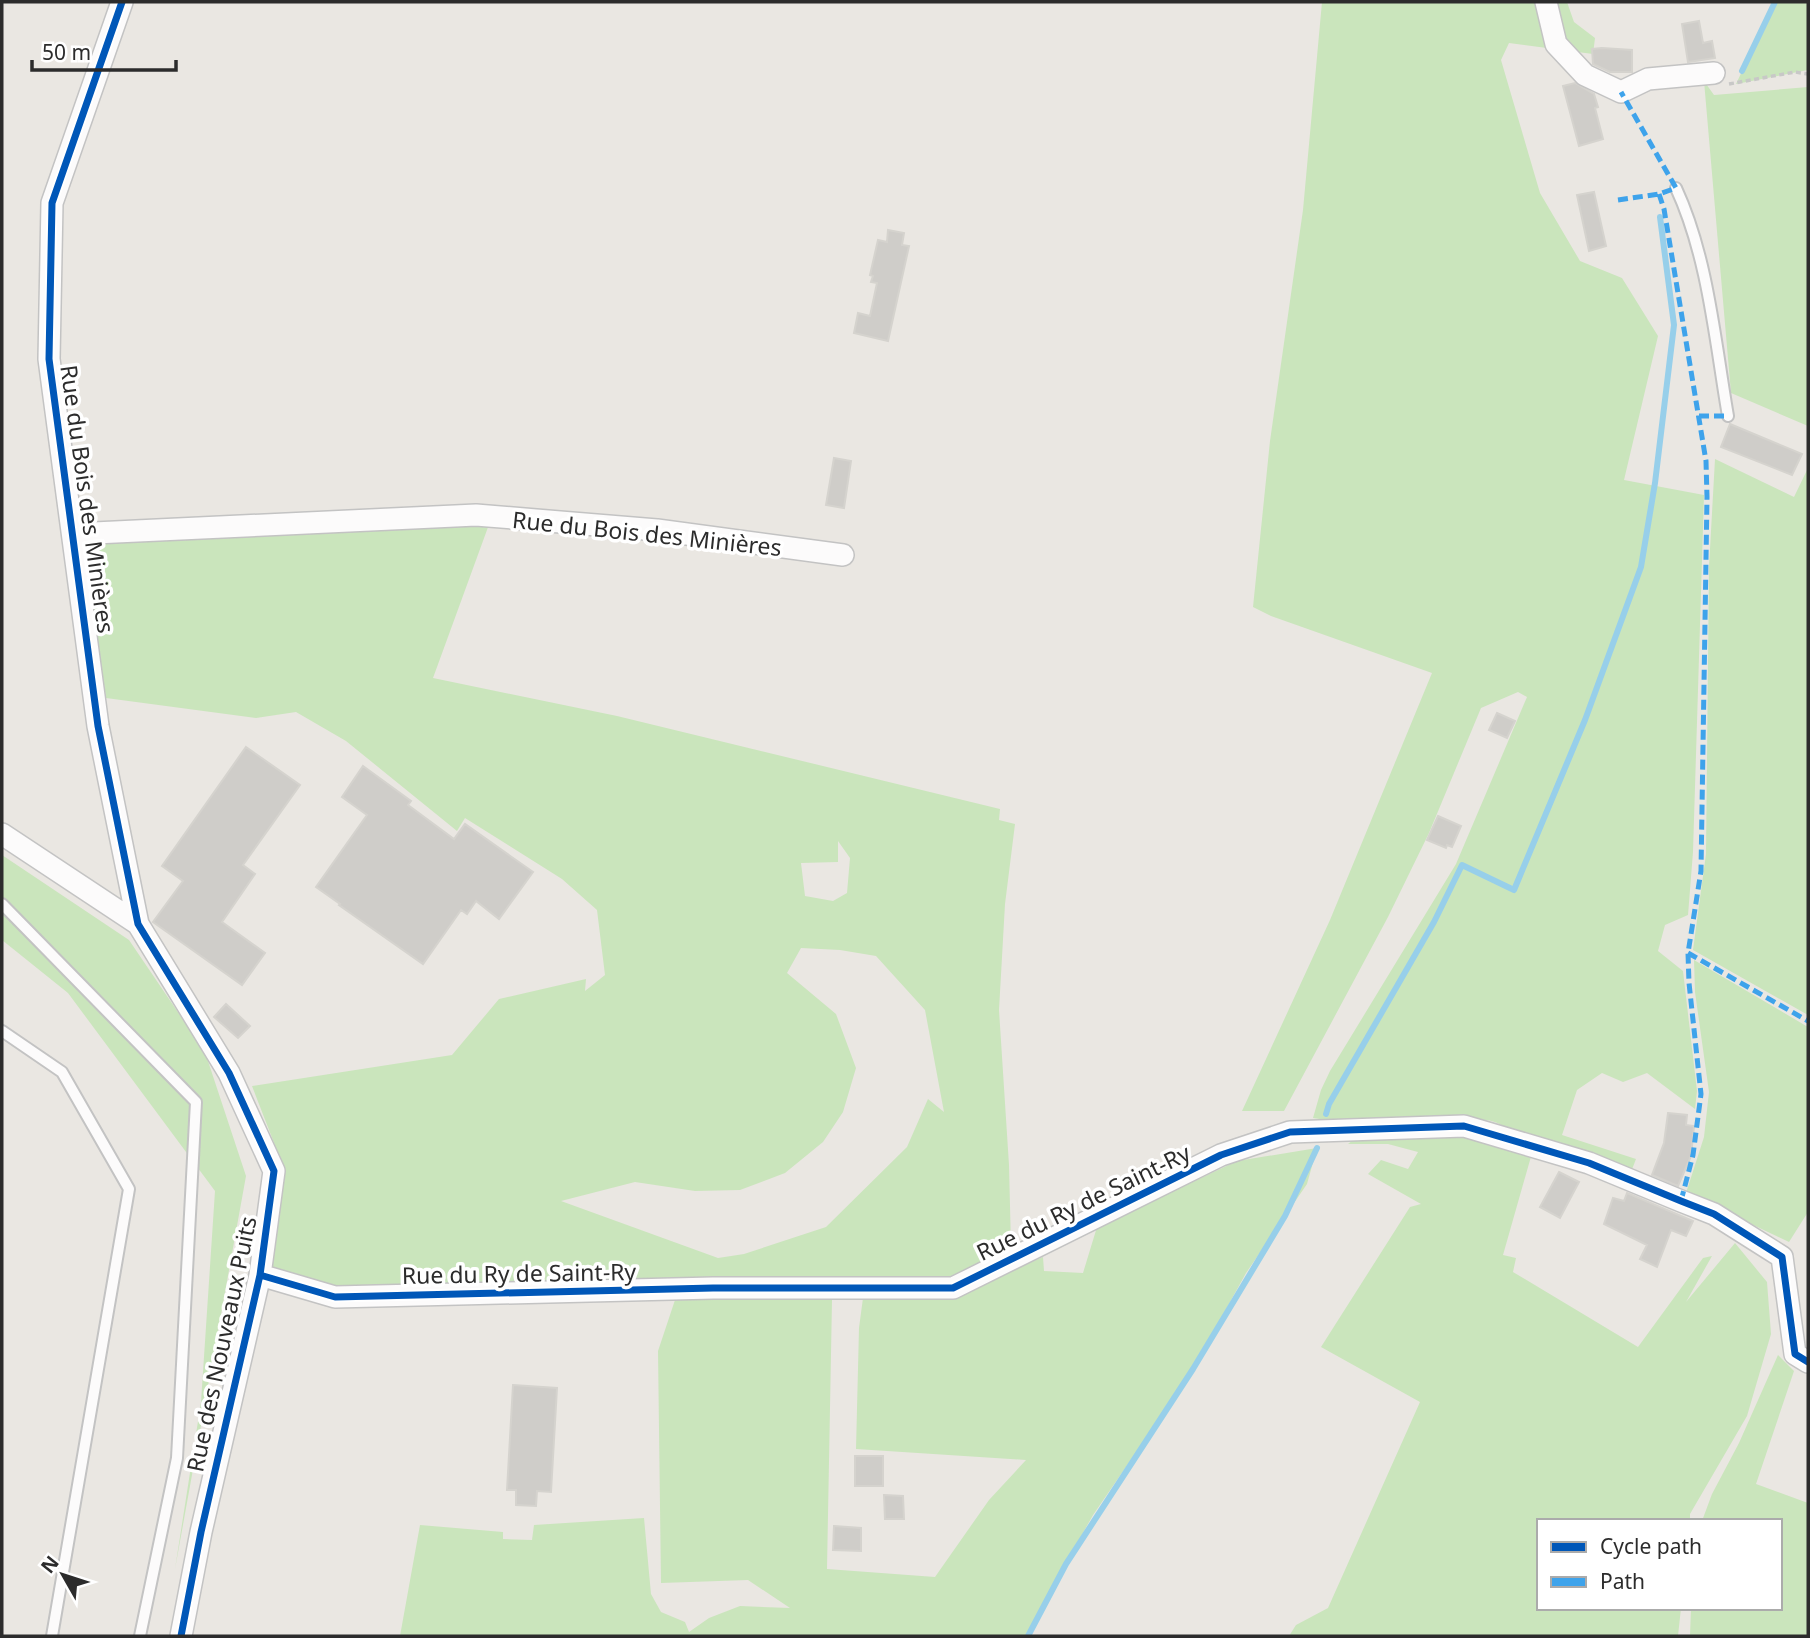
<svg xmlns="http://www.w3.org/2000/svg" width="1810" height="1638" font-family="'Noto Sans',sans-serif">
	<style>
		.green { fill: #cae5bc; fill-rule: evenodd }
		.lines { fill: none; stroke-linecap: round; stroke-linejoin: round }
		.stream { stroke: #97cfea; stroke-width: 6 }
		.building { fill: #cfcdc9; stroke: #d5d3ce; stroke-width: 2 }
		.service-casing { stroke: #c3c3c3; stroke-width: 14 }
		.minor-casing { stroke: #c3c3c3; stroke-width: 24 }
		.path { stroke: #c8c8c7; stroke-width: 3.5; stroke-dasharray: 5 3.5; stroke-linecap: butt }
		.service { stroke: #fcfbfb; stroke-width: 10 }
		.minor { stroke: #fcfbfb; stroke-width: 21 }
		.quiet { stroke: #3ea3eb; stroke-width: 5; stroke-dasharray: 10 5; stroke-linecap: butt }
		.cycleway-casing { stroke: #fff; stroke-width: 11 }
		.cycleway { stroke: #0057b8; stroke-width: 7 }
		.labels { text-anchor: middle; dominant-baseline: central; stroke-width: 7; stroke-linejoin: round; paint-order: stroke }
		.street-label { font-size: 23px; fill: #2c2c2c; stroke: #fff }
	</style>
	<rect width="100%" height="100%" fill="#eae7e2"/>
	<path class="green" d="M1322 2H1567L1574 22 1595 38 1593 54 1509 43 1501 60 1540 193 1580 261 1622 278 1658 336 1624 480 1704 495 1693 852 1688 915 1665 925 1658 951 1683 971 1697 1091 1695 1109 1647 1073 1623 1082 1602 1073 1577 1090 1562 1135 1636 1159 1631 1172 1516 1135C1501 1123 1489 1117 1470 1121L1532 1153 1503 1255 1516 1258 1513 1272 1638 1347 1703 1258 1712 1256 1686 1302 1735 1243 1767 1282 1771 1334 1747 1416 1690 1514V1521H1539V1608H1681L1678 1636H1289L1296 1625 1328 1608 1420 1402 1321 1347 1410 1207 1421 1204 1368 1174 1381 1160 1408 1169 1418 1152 1388 1144H1348L1359 1135 1358 1125 1313 1118 1321 1090 1330 1071 1456 864 1527 697 1518 692 1481 708 1429 833 1388 917 1284 1111H1242L1330 920 1432 673 1271 616 1253 607 1270 441 1303 210Z
		M1775 2H1808V70L1736 84Z
		M1704 81 1714 95 1808 87V426L1731 393Z
		M1715 459 1794 497 1808 468V1015L1693 950 1706 854 1709 567Z
		M491 519 433 678 617 716 1000 809 999 820 1015 824 1005 904 999 1010 1009 1165 1011 1247 951 1281 333 1291 270 1269 283 1166 252 1086 452 1055 499 999 586 979 585 991 605 975 597 910 562 879 465 818 457 831 346 741 296 712 256 718 106 698 86 561 89 548 98 539ZM838 841 850 858 847 893 833 901 805 896 801 863 838 862ZM801 948 840 950 876 956 925 1010 944 1112 928 1099 907 1147 826 1227 744 1254 718 1258 561 1201 635 1182 695 1191 740 1190 785 1173 823 1142 843 1112 856 1068 836 1014 787 973Z
		M2 855 129 940 205 1052 246 1176 175 1569 201 1402 215 1191 68 993 2 940Z
		M1694 960 1808 1027V1212L1789 1242 1686 1193 1704 1137 1709 1092 1695 992Z
		M1317 1148 1307 1184 1246 1273 1193 1369 1093 1515 1025 1636H400L420 1525 503 1532V1539L532 1540 534 1525 644 1518 651 1594 661 1612 685 1622 689 1632 709 1618 740 1606 790 1608 748 1580 661 1583 658 1351 676 1297 832 1300 827 1569 935 1577 989 1500 1026 1460 856 1449 859 1328 863 1298 957 1294 1043 1257 1044 1271 1083 1273 1097 1227 1237 1161Z
		M1778 1355 1794 1371 1756 1484 1808 1503V1636H1690L1691 1608H1780V1521H1702L1712 1494 1739 1443Z"/>
	<g class="lines">
		<path class="stream" d="M1742 71 1775 2
			M1326 1114 1329 1104 1434 922 1462 865 1514 890 1585 720 1641 567 1655 483 1674 325 1660 217
			M1028 1636 1066 1564 1193 1369 1285 1216 1317 1148"/>
	</g>
	<path class="building" d="M1699 21 1703 43 1712 41 1715 58 1688 62 1682 24Z
		M1602 48 1632 50V72H1610L1593 64 1592 49Z
		M1575 83 1594 94 1598 107 1595 108 1603 139 1579 146 1563 86Z
		M1594 192 1606 246 1589 251 1577 195Z
		M888 230 904 233 902 245 909 246 888 341 854 333 858 313 870 316 877 283 871 282 873 276 870 275 878 240 887 242Z
		M1730 424 1802 454 1792 475 1721 447Z
		M834 458 851 461 844 508 826 505Z
		M1497 713 1515 721 1507 738 1489 730Z
		M246 747 300 785 243 865 255 874 222 922 265 953 242 985 153 922 183 881 162 866Z
		M363 766 411 801 408 805 454 839 465 824 533 872 499 919 476 901 467 914 461 910 423 964 339 905 340 904 316 887 367 815 342 797Z
		M1438 816 1461 826 1452 847 1447 845 1446 848 1427 840Z
		M226 1004 250 1026 238 1038 214 1017Z
		M1668 1113 1687 1115 1686 1125 1694 1126 1691 1156 1678 1186 1652 1175 1664 1143Z
		M1559 1172 1579 1182 1560 1218 1540 1207Z
		M1627 1193 1693 1221 1686 1236 1671 1230 1657 1267 1640 1259 1647 1245 1604 1224 1613 1198 1624 1201Z
		M513 1385 557 1388 551 1492 537 1491 536 1506 516 1505V1490H507Z
		M855 1456H883V1486H855Z
		M884 1495 903 1496 904 1519H885Z
		M834 1526 861 1528V1551L833 1550Z"/>
	<g class="lines">
		<defs>
			<path id="service" d="M1676 188C1708 257 1715 341 1728 416
				M2 904 196 1102 177 1458 140 1636
				M2 1031 62 1072 129 1189 52 1636"/>
			<path id="minor" d="M122 2 52 203 49 359 98 726 138 924 229 1073 274 1171 260 1275 201 1532 181 1636
				M1546 2 1556 44 1585 75 1621 92 1648 79 1714 73
				M73 534 476 515 657 530 843 555
				M2 834 138 924
				M260 1275 335 1297 713 1288H953L1221 1155 1290 1132 1464 1126 1589 1163 1681 1201 1714 1214 1782 1257 1795 1354 1808 1362"/>
		</defs>
		<use href="#service" class="service-casing"/>
		<use href="#minor" class="minor-casing"/>
		<path class="path" d="M1729 84 1795 72 1808 74"/>
		<use href="#service" class="service"/>
		<use href="#minor" class="minor"/>
		<path class="quiet" d="M1659 194 1664 209 1706 461 1707 497 1701 871 1688 953 1689 983 1701 1094 1693 1155 1681 1201
			M1618 200 1659 194 1676 188 1621 92
			M1699 416H1728
			M1688 953 1808 1021"/>
		<defs>
			<path id="cycleway" d="M122 2 52 203 49 359 98 726 138 924 229 1073 274 1171 260 1275 201 1532 181 1636
				M260 1275 335 1297 713 1288H953L1221 1155 1290 1132 1464 1126 1589 1163 1681 1201 1714 1214 1782 1257 1795 1354 1808 1362"/>
		</defs>
		<use href="#cycleway" class="cycleway-casing"/>
		<use href="#cycleway" class="cycleway"/>
	</g>
	<g class="labels">
		<g class="street-label">
			<text transform="translate(88 499) rotate(82)">Rue du Bois des Minières</text>
			<text transform="translate(647 533) rotate(6)">Rue du Bois des Minières</text>
			<text transform="translate(1083 1202) rotate(-26)">Rue du Ry de Saint-Ry</text>
			<text transform="translate(519 1273) rotate(-1)">Rue du Ry de Saint-Ry</text>
			<text transform="translate(221 1344) rotate(-78)">Rue des Nouveaux Puits</text>
		</g>
	</g>
	<rect width="1810" height="1638" fill="none" stroke="#2c2c2c" stroke-width="7"/>
	<rect x="1537" y="1519" width="245" height="91" fill="#ffffff" stroke="#ababab" stroke-width="2"/>
	<rect x="1551" y="1542" width="35" height="10" fill="#0057b8" stroke="#ababab" stroke-width="2"/>
	<text x="1600" y="1554" font-size="21" fill="#2c2c2c">Cycle path</text>
	<rect x="1551" y="1577" width="35" height="10" fill="#3ea3eb" stroke="#ababab" stroke-width="2"/>
	<text x="1600" y="1589" font-size="21" fill="#2c2c2c">Path</text>
	<g transform="translate(63 1575) rotate(309)" stroke="#ffffff" stroke-width="5" paint-order="stroke">
	<path d="M0-5L12 26L0 18L-12 26Z" fill="#2c2c2c"/>
	<text y="-10" font-size="19" font-weight="bold" text-anchor="middle" fill="#2c2c2c">N</text>
	</g>
	<path d="M32 60v10h144v-10" fill="none" stroke="#2c2c2c" stroke-width="3.5"/>
	<text x="42" y="60" font-size="21" fill="#2c2c2c" stroke="#ffffff" stroke-width="5" paint-order="stroke">50 m</text>
</svg>
